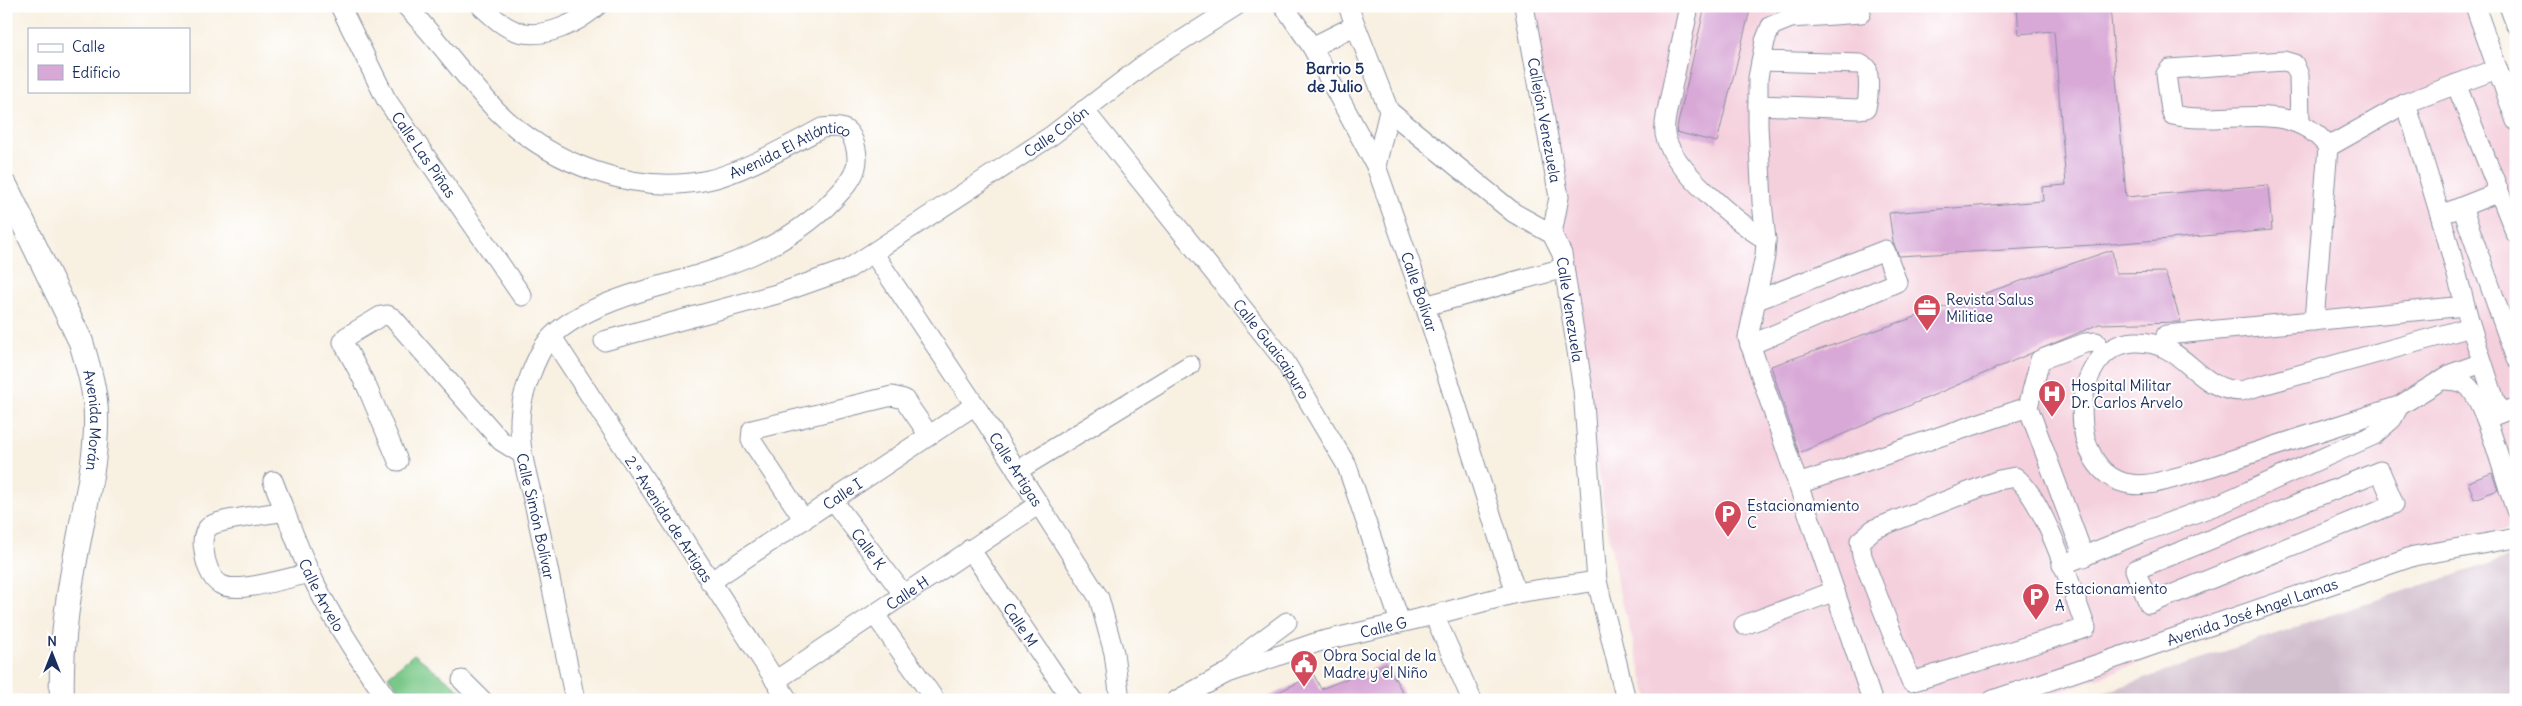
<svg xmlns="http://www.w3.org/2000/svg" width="2522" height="706" font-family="Delius,sans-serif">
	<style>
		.built { fill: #f4cfdc }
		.industrial { fill: #d0bdcc }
		.green { fill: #79c888; stroke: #4a7c73 }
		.building { fill: #d8a8d7 }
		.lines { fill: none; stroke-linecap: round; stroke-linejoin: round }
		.minor-casing { stroke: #8a90a0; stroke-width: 21 }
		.major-casing { stroke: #8a90a0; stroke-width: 26 }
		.minor { stroke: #fff; stroke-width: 19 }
		.major { stroke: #fff; stroke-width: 24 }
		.labels { text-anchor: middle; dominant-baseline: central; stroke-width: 4; stroke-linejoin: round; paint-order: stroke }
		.street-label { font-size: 15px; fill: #1b2f5e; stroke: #fff }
		.poi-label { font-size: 15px; fill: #1b2f5e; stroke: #fff; text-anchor: start }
		.neighbourhood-label { font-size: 16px; font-weight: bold; fill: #1b2f5e; stroke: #fff }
	</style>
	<rect width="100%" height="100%" fill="#fff"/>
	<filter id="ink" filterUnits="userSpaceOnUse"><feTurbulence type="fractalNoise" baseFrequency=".02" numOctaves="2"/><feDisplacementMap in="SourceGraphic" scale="10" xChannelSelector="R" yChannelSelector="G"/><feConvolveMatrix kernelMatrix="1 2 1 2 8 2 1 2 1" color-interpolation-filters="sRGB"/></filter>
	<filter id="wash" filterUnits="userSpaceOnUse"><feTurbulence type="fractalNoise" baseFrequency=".0096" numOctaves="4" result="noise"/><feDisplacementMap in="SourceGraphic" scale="20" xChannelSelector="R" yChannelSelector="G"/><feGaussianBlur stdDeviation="1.12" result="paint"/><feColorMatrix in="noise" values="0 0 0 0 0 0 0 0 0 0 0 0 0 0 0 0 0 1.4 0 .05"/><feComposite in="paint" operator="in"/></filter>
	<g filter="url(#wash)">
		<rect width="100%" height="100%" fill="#f8f0e1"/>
		<path class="built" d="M1517 6H2485L2516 89V525L2037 700H1649L1618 587Z"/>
		<path class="industrial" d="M2513 556 2516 565V700H2082L2355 607Z"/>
		<path class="green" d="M414 654 473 700H408L388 676Z"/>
		<g id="blocks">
			<path class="building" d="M1705 6H1751L1717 142 1676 132Z
				M2017 6H2110L2126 197 2268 185 2272 230 2111 244 1899 256 1893 242 1889 213 2043 201 2042 187 2066 185 2054 31 2019 34Z
				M2112 250 2116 273 2165 272 2181 322 2099 324 1799 453 1771 366Z
				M2492 473 2498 490 2474 499 2468 482Z
				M1386 663 1407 700H1262L1314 675 1321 689Z"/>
		</g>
	</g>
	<g filter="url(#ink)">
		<use href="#blocks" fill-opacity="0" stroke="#8a90a0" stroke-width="1"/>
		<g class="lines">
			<defs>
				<g id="minor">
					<path id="s1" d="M340 6 386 99 522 296"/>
					<path id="s2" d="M406 6C438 39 464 77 496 110 549 163 634 196 708 180 741 173 792 144 822 128 829 127 839 126 846 130 855 137 859 156 856 167 853 180 842 190 834 199 788 248 722 269 660 286 627 295 569 314 547 342 536 356 523 392 521 409 516 445 529 481 537 516 550 577 562 638 575 700"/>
					<path d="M481 6C492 16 504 28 519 32 545 39 578 23 597 6"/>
					<path id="s3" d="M1284 6 1312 47 1376 166 1425 306 1516 593"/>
					<path id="s4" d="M1348 6 1389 111 1514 213 1552 234 1562 254 1583 390 1597 581 1626 700"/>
					<path id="s5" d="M1524 6 1559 197 1552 234"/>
					<path d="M1689 6C1683 35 1677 64 1671 92 1669 105 1663 121 1665 134 1671 168 1737 222 1766 240"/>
					<path d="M2475 6 2516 121"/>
					<path d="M2509 6 2516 25"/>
					<path d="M1861 13 1791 18 1771 26 1765 41 1758 78V126L1762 202 1766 240 1765 256 1748 338 1872 700"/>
					<path d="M1312 47 1354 26"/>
					<path d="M2456 84 2516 234"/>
					<path d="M2406 103 2445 231 2471 327 2499 413"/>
					<path d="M1758 105 1858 109 1866 108C1869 96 1869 80 1867 68L1860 64 1761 61"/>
					<path id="s6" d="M1084 110 1284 360 1347 466 1400 622"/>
					<path d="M2300 124 2299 75 2294 64 2284 61 2170 69 2166 74 2171 110 2173 115C2225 127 2290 96 2328 147L2314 321"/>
					<path d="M2328 147 2406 103 2497 69"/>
					<path d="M1376 166 1389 111"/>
					<path d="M2462 207 2516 359"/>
					<path d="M2451 211 2499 192"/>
					<path id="s7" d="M874 254 975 405 1099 598 1114 653 1120 700"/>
					<path d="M1425 306 1564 268"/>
					<path d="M2471 327 2241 391C2196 391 2185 340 2135 342 2067 345 2064 474 2130 484 2148 487 2165 480 2182 476L2399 406 2451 374 2482 363"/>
					<path d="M2166 335 2465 306"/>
					<path d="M552 337 788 700"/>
					<path id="s8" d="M604 341 777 294 848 269 1051 136 1146 63 1236 6"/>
					<path d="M1750 345 1897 282 1885 250 1755 301"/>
					<path d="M2442 380C2450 380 2458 380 2465 384 2485 396 2506 485 2516 510"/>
					<path d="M2488 418 2516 407"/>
					<path d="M398 461 367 387 343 342 346 337 381 316 387 315 393 318 501 441 522 454"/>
					<path d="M1017 471 1190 365"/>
					<path d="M2380 471 2394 504 2149 604 2135 570Z"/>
					<path d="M2015 477C2045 499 2072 591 2086 628L1911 682 1862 556 1860 541 1874 529 1999 480Z"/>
					<path id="s9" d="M273 481C285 511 296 543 310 573 331 618 359 660 388 700"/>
					<path d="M1798 484 2028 407"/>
					<path id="s10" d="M834 502 904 595"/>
					<path d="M285 511C267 515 224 518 210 526 203 531 202 542 204 550 205 562 210 578 220 584 236 595 291 577 310 573"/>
					<path d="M804 520 751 440 752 430 892 396 904 399 929 435"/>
					<path id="s11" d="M970 549 1072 700"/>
					<path d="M2084 557 2028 407 2040 360 2085 343 2096 342"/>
					<path d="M2062 565 2143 532 2222 503 2374 435 2392 419 2399 406"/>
					<path id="s12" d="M710 582 975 405"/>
					<path d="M875 615 935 700"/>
					<path d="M1434 615 1472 700"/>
					<path d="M1744 625 1835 591"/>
					<path d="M1231 671 1252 648 1287 622"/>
					<path d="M462 680 482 700"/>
					<path id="s13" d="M775 681 1039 504"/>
					<path id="s14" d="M1177 700 1225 674 1318 642 1434 615 1516 593 1597 581"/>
					<path id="s15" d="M1993 700 2414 556 2516 538"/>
				</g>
				<g id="major">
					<path id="s16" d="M6 187 81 342C88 366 96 392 96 417 97 456 87 495 80 534 69 589 60 643 62 700"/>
				</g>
			</defs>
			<use href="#minor" class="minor-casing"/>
			<use href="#major" class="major-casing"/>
			<use href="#minor" class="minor"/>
			<use href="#major" class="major"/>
		</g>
	</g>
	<defs>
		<symbol id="office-pin" viewBox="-11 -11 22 30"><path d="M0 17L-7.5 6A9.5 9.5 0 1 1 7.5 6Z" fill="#d1495b" stroke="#fff"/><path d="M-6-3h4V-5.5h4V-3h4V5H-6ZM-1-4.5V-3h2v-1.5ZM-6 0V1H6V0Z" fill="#fff"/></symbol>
		<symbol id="hospital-pin" viewBox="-11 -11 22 30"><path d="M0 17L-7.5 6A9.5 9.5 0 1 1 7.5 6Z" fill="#d1495b" stroke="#fff"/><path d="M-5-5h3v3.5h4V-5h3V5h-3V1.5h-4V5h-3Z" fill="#fff"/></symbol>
		<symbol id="parking-pin" viewBox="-11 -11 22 30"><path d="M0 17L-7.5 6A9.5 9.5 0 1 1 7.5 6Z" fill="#d1495b" stroke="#fff"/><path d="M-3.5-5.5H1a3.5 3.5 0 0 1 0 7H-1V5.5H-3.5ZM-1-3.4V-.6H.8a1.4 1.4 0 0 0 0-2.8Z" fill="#fff"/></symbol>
		<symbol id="civic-pin" viewBox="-11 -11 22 30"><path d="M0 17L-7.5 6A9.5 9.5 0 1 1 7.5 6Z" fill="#d1495b" stroke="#fff"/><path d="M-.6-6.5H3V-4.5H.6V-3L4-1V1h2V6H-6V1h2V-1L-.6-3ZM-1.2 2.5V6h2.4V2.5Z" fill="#fff"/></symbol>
	</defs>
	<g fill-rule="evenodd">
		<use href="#office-pin" x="1911" y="292" width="32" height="43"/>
		<use href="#hospital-pin" x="2036" y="378" width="32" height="43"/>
		<use href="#parking-pin" x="1712" y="498" width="32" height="43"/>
		<use href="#parking-pin" x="2020" y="581" width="32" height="43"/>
		<use href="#civic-pin" x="1288" y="648" width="32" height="43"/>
	</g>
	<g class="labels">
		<g class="street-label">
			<text stroke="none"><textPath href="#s5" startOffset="116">Callejón Venezuela</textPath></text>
			<text stroke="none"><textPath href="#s8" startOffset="504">Calle Colón</textPath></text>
			<text stroke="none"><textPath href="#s1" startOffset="171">Calle Las Piñas</textPath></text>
			<text stroke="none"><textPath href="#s2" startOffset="459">Avenida El Atlántico</textPath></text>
			<text stroke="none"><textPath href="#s3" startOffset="318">Calle Bolívar</textPath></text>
			<text stroke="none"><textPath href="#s4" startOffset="396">Calle Venezuela</textPath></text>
			<text stroke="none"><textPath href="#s6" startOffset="304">Calle Guaicaipuro</textPath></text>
			<text stroke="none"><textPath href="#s16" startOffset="252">Avenida Morán</textPath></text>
			<text stroke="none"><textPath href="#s7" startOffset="258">Calle Artigas</textPath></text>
			<text stroke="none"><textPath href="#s12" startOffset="159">Calle I</textPath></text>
			<text stroke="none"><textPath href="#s2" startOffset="1105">Calle Simón Bolívar</textPath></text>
			<text transform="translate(669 519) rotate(57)">2.ª Avenida de Artigas</text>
			<text stroke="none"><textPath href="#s10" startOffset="58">Calle K</textPath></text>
			<text stroke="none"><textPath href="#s13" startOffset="159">Calle H</textPath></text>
			<text stroke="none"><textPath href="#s9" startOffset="124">Calle Arvelo</textPath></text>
			<text stroke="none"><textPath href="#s15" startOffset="274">Avenida José Angel Lamas</textPath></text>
			<text stroke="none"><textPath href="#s11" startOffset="91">Calle M</textPath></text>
			<text stroke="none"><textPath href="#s14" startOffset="220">Calle G</textPath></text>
		</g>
		<g class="poi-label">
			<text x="1946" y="299">Revista Salus<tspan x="1946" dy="17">Militiae</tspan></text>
			<text x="2071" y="385">Hospital Militar<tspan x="2071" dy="17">Dr. Carlos Arvelo</tspan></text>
			<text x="1747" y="505">Estacionamiento<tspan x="1747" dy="17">C</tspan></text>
			<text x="2055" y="588">Estacionamiento<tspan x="2055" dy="17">A</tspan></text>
			<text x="1323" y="655">Obra Social de la<tspan x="1323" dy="17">Madre y el Niño</tspan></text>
		</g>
		<g class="neighbourhood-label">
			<text x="1335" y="68">Barrio 5<tspan x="1335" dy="18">de Julio</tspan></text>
		</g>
	</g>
	<rect width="2522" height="706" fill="none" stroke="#fff" stroke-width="25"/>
	<rect x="28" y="28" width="162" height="65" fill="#ffffff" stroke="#a4acbf"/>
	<rect x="38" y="44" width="25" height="8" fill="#ffffff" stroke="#a4acbf"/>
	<text x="72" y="52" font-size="15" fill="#1b2f5e">Calle</text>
	<rect x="38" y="65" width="25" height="15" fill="#d8a8d7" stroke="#a4acbf"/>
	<text x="72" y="78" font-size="15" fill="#1b2f5e">Edificio</text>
	<g transform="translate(52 654)" stroke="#ffffff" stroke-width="4" paint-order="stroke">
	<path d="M0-4L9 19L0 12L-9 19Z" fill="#1b2f5e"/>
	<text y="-8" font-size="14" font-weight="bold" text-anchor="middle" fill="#1b2f5e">N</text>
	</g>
</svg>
